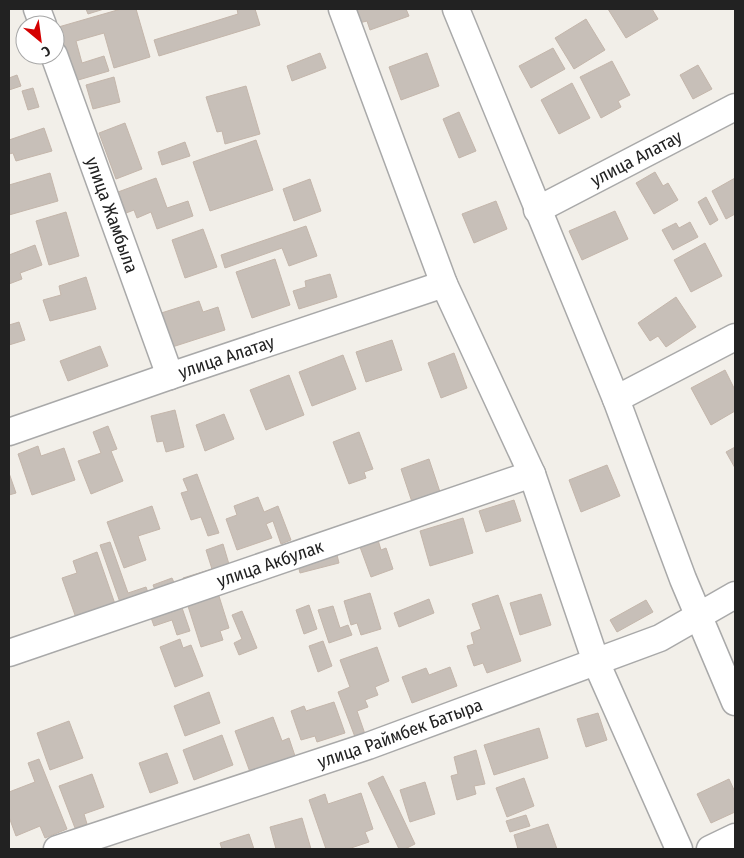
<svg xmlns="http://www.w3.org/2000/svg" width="744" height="858" font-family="'Fira Sans Condensed',sans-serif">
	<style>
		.building { fill: #c7bfb8; stroke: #c4b6ab }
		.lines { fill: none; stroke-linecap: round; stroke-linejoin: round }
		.minor-casing { stroke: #a9a9a9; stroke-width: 29 }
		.minor { stroke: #fff; stroke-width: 26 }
		.labels { text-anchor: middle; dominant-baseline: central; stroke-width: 4.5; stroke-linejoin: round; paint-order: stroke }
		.street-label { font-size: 18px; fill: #222; stroke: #fff }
	</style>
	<rect width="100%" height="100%" fill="#f2efe9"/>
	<path class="building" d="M86 9H104L88 14Z
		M121 9H136L150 57 114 68 104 33 76 41 82 63 104 56 109 71 68 83 55 36V28Z
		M237 9H255L260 25 159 56 154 40 238 14Z
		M354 9H406L409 16 370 30 367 21 359 23Z
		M608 9H652L658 19 626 38Z
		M586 19 605 50 574 69 555 38Z
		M553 48 565 69 531 88 519 66Z
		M320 53 326 68 292 81 287 66Z
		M427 53 439 86 401 100 389 67Z
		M612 61 630 95 618 101 621 107 601 118 580 77Z
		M698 65 712 89 693 99 680 75Z
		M17 75 21 86 9 90V78Z
		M114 77 120 102 93 109 86 85Z
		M572 83 590 118 559 134 541 100Z
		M246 86 260 134 225 144 222 131 217 132 206 97Z
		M33 88 39 107 28 110 22 91Z
		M459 112 476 151 459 158 443 119Z
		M125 123 142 169 116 179 99 133Z
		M44 128 52 151 16 161 13 153 9 154V140Z
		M256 140 273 190 210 211 193 162Z
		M185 142 190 156 162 165 158 152Z
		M655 172 663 186 668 183 678 200 654 214 636 183Z
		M50 173 58 201 9 215V185Z
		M156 178 167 208 188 201 193 216 157 229 151 212 137 218 134 210 126 213 118 192Z
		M735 178V214L726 219 712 191Z
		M310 179 321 211 294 221 283 189Z
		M706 197 718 220 710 225 698 202Z
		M496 201 507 229 474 243 462 214Z
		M615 211 628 239 582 260 569 231Z
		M66 212 79 256 49 265 36 221Z
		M690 222 698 237 673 250 662 230 676 223 679 228Z
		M306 226 317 256 289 266 282 248 225 268 221 255Z
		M203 229 217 267 185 278 172 240Z
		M705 243 722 276 691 292 674 260Z
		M35 245 42 265 20 273 22 279 9 284V255Z
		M275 259 290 305 252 318 236 272Z
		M330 274 337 297 299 309 293 291 306 287 305 281Z
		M86 277 96 309 50 321 43 300 61 295 59 286Z
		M676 297 696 327 666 347 658 336 650 341 638 323Z
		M199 301 203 312 218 307 225 330 166 349 155 315Z
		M19 322 25 340 9 345V325Z
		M392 340 402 370 366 382 356 352Z
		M100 346 108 366 68 381 60 361Z
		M454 353 467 388 441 398 428 363Z
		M343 355 356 389 312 406 299 372Z
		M725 370 735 390V411L711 425 691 388Z
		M289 375 304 415 266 430 250 390Z
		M175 410 184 447 166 452 163 441 157 442 151 416Z
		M224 414 234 439 205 451 196 425Z
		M108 426 117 449 111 451 123 481 91 494 78 461 101 453 93 432Z
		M359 432 373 469 364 472 366 478 349 484 333 442Z
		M38 446 41 456 64 448 75 480 32 495 18 454Z
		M735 447V468L726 452Z
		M429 459 440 492 412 502 401 469Z
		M607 465 620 496 581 512 569 480Z
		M9 473 16 493 9 495Z
		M197 474 219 533 208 536 201 517 191 520 181 493 188 491 183 479Z
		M258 497 264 512 278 506 291 540 281 544 273 521 266 524 272 538 237 550 226 519 237 515 234 506Z
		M514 500 521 521 486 532 479 511Z
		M152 506 160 529 138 536 146 560 124 568 107 522Z
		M463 518 473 553 430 566 420 531Z
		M378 540 381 550 386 548 393 569 371 577 360 547Z
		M110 542 128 593 146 587 150 598 122 608 100 545Z
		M223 544 231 571 185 586 183 578 212 569 206 550Z
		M336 551 339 563 300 573 297 561Z
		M97 552 115 604 76 618 62 578 77 573 73 561Z
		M172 578 176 587 157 595 153 585Z
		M218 593 229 628 220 631 223 640 201 647 187 603Z
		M370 593 381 629 361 635 357 623 351 625 344 601Z
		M541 594 551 625 520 635 510 603Z
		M498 595 521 661 487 673 483 663 474 666 467 646 474 644 471 633 481 629 472 604Z
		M429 599 434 613 399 627 394 613Z
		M646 600 653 612 617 632 610 620Z
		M180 602 190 631 177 635 172 620 154 626 149 612Z
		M309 605 317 629 304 634 296 610Z
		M333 606 340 628 348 625 352 635 329 643 318 610Z
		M242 611 257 648 239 655 234 643 242 639 232 615Z
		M180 639 183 648 191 645 203 676 175 687 160 647Z
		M323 641 332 666 318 672 309 646Z
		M377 647 389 681 375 687 378 695 365 700 368 707 357 711 365 734 355 737 338 692 350 687 340 660Z
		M450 667 457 686 412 703 402 677 426 668 429 675Z
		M209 692 220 723 185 736 174 706Z
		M334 702 345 733 317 742 315 736 301 740 291 711 304 706 306 711Z
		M598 713 607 740 586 747 577 719Z
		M273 717 282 741 289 738 295 756 250 772 235 731Z
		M69 721 83 758 50 770 37 733Z
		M539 728 548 758 494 775 484 745Z
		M222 735 233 765 194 780 183 750Z
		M476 750 485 784 474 786 476 794 457 800 451 776 458 774 454 757Z
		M167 753 178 783 150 793 139 763Z
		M39 759 67 829 45 838 40 826 16 836 9 817V792L35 782 28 763Z
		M92 774 104 807 84 814 87 824 75 828 59 786Z
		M383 776 415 844 405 849H399L368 783Z
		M524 778 534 806 507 817 496 788Z
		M729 779 735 792V812L711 823 697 794Z
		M425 782 435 814 410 822 400 790Z
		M361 793 373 829 365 832 369 842 348 849H326L309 800 325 794 328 804Z
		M526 815 530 826 510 832 506 821Z
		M302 818 311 849H276L270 827Z
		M548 824 557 849H518L514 835Z
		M249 834 254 849H222L220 843Z"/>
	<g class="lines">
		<defs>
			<g id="minor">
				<path d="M37 9 43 25"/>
				<path d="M342 9 444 284 532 474 596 662 679 849"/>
				<path d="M456 9 616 399 683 579 735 702"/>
				<path id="s1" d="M54 55 170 376"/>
				<path id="s2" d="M537 210 735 107"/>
				<path d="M616 399 735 337"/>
				<path id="s3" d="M9 432 170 376 444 284"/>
				<path id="s4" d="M9 653 532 474"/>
				<path id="s5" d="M57 849 368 746 660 638 735 595"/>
				<path d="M710 849 735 837"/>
			</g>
		</defs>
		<use href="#minor" class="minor-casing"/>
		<use href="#minor" class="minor"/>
	</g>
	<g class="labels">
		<g class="street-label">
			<text stroke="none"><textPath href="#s2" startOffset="112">улица Алатау</textPath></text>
			<text stroke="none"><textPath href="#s1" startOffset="170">улица Жамбыла</textPath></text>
			<text stroke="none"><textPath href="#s3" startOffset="230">улица Алатау</textPath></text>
			<text stroke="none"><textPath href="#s4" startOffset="276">улица Акбулак</textPath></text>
			<text stroke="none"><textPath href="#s5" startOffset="362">улица Раймбек Батыра</textPath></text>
		</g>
	</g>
	<rect width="744" height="858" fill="none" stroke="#222222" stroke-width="20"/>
	<g transform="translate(40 40) rotate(151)"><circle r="24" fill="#ffffff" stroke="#a7a7a7"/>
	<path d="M0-4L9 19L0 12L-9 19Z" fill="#d40000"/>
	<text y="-8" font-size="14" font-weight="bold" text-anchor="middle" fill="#222222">С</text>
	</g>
</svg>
